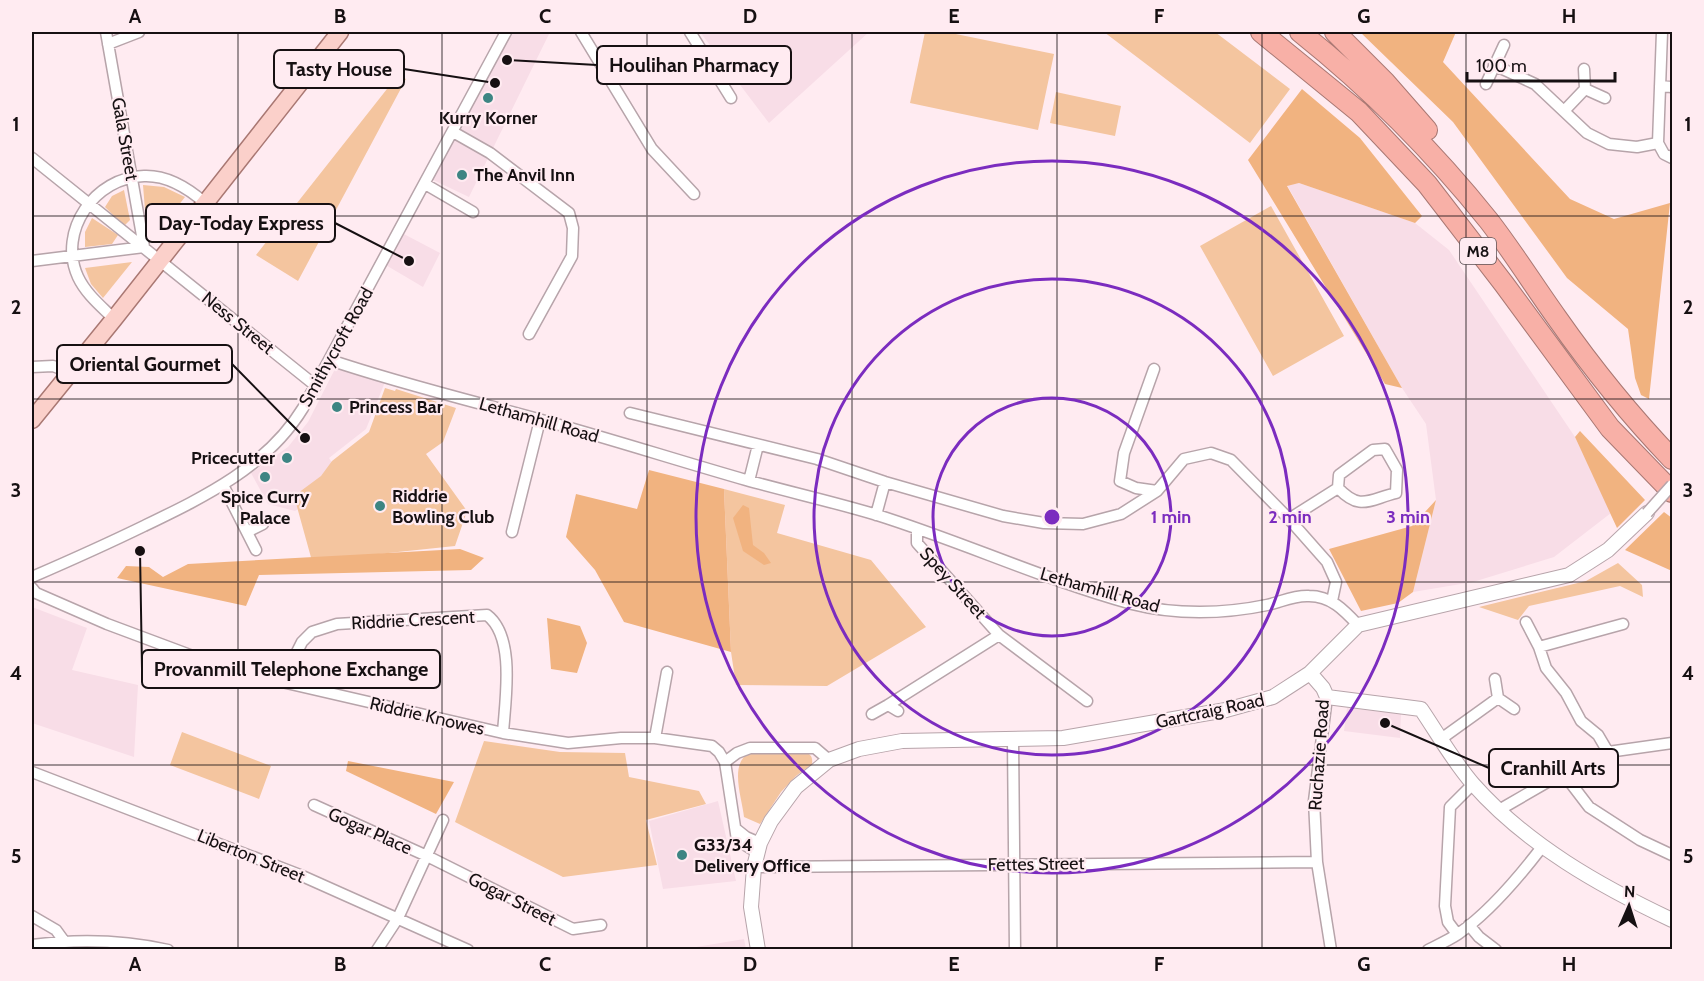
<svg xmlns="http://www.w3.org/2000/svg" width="1704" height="981" font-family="Cabin,sans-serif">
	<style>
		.built { fill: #f8dde7 }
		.green { fill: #f4c59f }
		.forest { fill: #f1b380 }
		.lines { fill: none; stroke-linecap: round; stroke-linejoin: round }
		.minor-casing { stroke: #b7a4aa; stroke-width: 13 }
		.tertiary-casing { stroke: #b7a4aa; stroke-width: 16 }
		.primary-casing { stroke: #a97873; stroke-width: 19 }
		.motorway-casing { stroke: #a97873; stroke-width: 22 }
		.minor { stroke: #fff; stroke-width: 10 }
		.tertiary { stroke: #fff; stroke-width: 14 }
		.primary { stroke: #fbd0ca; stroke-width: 16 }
		.motorway { stroke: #f8b0a7; stroke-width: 20 }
		.minor-bridge-casing { stroke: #b7a4aa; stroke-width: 13; stroke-linecap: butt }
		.minor-bridge { stroke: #fff; stroke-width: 10 }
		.grid { fill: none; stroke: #161012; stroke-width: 1.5; stroke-opacity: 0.55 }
		.ring { fill: none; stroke: #7b2cbf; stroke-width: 3 }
		.poi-dot { fill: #3d8583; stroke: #ffebf1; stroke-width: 2 }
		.labels { text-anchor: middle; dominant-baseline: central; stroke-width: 4.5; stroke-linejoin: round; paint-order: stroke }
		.shield { fill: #ffebf1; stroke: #5c5255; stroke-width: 1.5 }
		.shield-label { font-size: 16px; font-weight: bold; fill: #161012 }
		.poi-label { font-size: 18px; font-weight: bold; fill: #161012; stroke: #ffebf1; text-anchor: start }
		.street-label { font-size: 18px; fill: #161012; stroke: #ffebf1 }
		.centre { fill: #7b2cbf; stroke: #ffebf1; stroke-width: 3 }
		.ring-label { font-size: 18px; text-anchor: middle; font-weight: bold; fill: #7b2cbf; stroke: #ffebf1; stroke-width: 4.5; stroke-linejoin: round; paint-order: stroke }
		.leader { fill: none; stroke: #161012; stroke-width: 2 }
		.callout-dot { fill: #161012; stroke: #ffebf1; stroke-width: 2 }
		.callout { fill: #ffebf1; stroke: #161012; stroke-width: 2 }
		.callout-label { font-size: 20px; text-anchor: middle; font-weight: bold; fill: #161012 }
		.neatline { fill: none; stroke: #161012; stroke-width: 2 }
		.grid-label { font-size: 20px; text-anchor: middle; font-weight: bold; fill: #161012 }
	</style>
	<rect width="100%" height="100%" fill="#ffebf1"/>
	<path class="built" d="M504 32H550L469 197 427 177Z
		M700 32H869L769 123Z
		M1299 183 1415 223 1449 250 1575 437 1611 513 1554 557 1473 582 1413 592 1436 500 1426 424 1402 388 1287 185Z
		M400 232 440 253 423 287 384 264Z
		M336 367 385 382 366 429 329 458 343 480 295 511 268 504 251 473 288 447 308 422Z
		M32 607 87 628 72 670 138 685 134 757 32 723Z
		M1347 708 1401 714 1400 738 1344 731Z
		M718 801 736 881 663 889 649 821Z
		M744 939 746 949H684Z"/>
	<path class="green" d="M925 32H946L1054 54 1038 130 910 103Z
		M1104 32H1215L1290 89 1250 143Z
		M398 75 406 79 298 281 256 255Z
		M1056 92 1121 106 1115 136 1050 123Z
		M143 185 164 187 185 197 153 238 147 235Z
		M124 190 130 220 124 226 105 207 112 196Z
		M1271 206 1344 336 1273 376 1200 246Z
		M92 218 118 235 112 244 85 247V232Z
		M132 262 103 298 91 284 85 268Z
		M385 388 395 391 396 389 456 408 443 442 426 454 467 511 455 546 312 561 294 496 321 476 332 461 369 432Z
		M724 489 785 505 777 533 871 560 926 627 827 686 736 685 731 652Z
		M1618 563 1642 585 1643 597 1620 586 1529 606 1518 620 1479 607 1586 581Z
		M182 732 271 766 259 799 170 765Z
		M484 741 560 752 625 753 629 777 699 791 706 804 646 820 657 865 563 877 455 822Z
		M749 753H806C811 754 813 758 812 764L796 776 781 792 760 824 744 817C742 798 729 764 749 753Z"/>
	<path class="forest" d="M1360 32H1456L1443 62 1570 199 1614 219 1670 203 1649 399 1641 395 1635 378 1628 329 1567 278 1453 122Z
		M1302 89 1360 138 1422 216 1415 223 1299 183 1287 186 1402 388 1385 384 1248 160Z
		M1580 431 1645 500 1617 528 1575 437Z
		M649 470 724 489 731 652 624 622 595 570 566 537 576 494 637 509Z
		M1436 500 1413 592 1398 603 1361 611 1329 549 1412 526Z
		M743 505 749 508 753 545 764 553 771 563 764 565 743 551 733 518Z
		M1664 512 1672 518V571L1625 550Z
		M460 549 484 558 471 570 259 575 246 606 117 578 126 566 149 567 163 577 188 564Z
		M547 618 580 626 587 643 577 673 551 669Z
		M348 761 454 782 436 814 346 771Z"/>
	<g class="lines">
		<defs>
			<path id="minor" d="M581 32 652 149 694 194
				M690 32 731 98
				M1662 32 1658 143 1664 154 1672 158
				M108 44 139 32
				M1494 65 1535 84 1587 133 1609 144 1637 147 1658 143
				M1584 69 1585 89 1605 98
				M1486 84 1504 45
				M1660 86 1672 87
				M1564 111 1585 89
				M453 132 490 153 569 213 573 228 572 256 529 334
				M32 158 316 386
				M425 184 473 212
				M32 261 144 247 106 32
				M114 319C101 306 86 294 78 277 57 231 95 177 144 176 168 175 188 188 205 203
				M330 360C398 383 468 400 538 419 608 438 676 460 746 480 789 492 834 502 877 515 963 542 1045 580 1132 604 1175 615 1224 614 1267 605 1281 602 1294 595 1309 596 1331 596 1344 610 1358 625
				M32 367 53 366 69 372
				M1154 369 1124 453 1120 481 1136 488 1157 491
				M630 413 817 459 885 482 1003 516 1044 523 1083 524 1121 514 1157 491 1184 459 1211 453 1231 460 1289 519 1327 562 1336 582 1332 601
				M1385 449 1397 470 1396 493C1368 500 1360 511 1338 488L1339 475 1373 450Z
				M749 481 758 445
				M223 485 256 550
				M876 515 885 482
				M1289 519 1338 488
				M917 529V543L999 635 1087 701
				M247 532 263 524
				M512 532 540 420
				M32 577C69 561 107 544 144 526 204 497 267 467 303 408L506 32
				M32 588 36 593 107 624 198 658 282 682 503 733 568 743 621 738H655L712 746 719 752 725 762 737 840 758 853
				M1526 622 1539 647 1546 668 1566 693 1581 721 1598 735 1608 752
				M1539 647 1623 624
				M1495 679 1498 698 1514 709
				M282 682 302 642 312 632 337 624 487 615C516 637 505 701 503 733
				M1327 697 1314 801 1317 862 1331 950
				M898 711 888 705 999 635
				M872 714 888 705
				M655 738 667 672
				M1441 739 1498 698
				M1013 740 1015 950
				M725 762 737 753 750 748H815L829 760
				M32 772 300 875 468 950
				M1563 773 1589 807 1640 840 1672 855
				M314 805 427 856 573 929 601 925
				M1499 810 1563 773 1608 752 1672 743
				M736 829 746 837 760 843
				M754 867 1317 862
				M32 916 56 930 64 941
				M1469 925 1479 937 1496 950
				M1457 934 1448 922 1445 906 1450 807 1473 784
				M32 945C77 939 123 940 168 950
				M377 950 398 918 443 820
				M1428 950C1438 945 1449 940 1458 934 1490 912 1519 877 1542 847"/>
			<path id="tertiary" d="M1310 673 1323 688 1327 697 1421 709C1438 734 1453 761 1473 784 1527 845 1600 886 1672 920
				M758 950 751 907 754 867 760 843 771 821 796 787 829 760 859 749 902 741 1063 738 1226 710 1273 697 1310 673 1358 625 1569 575 1608 550 1647 513"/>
			<path id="primary" d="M32 420 114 319 340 32"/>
			<path id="motorway" d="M1261 32 1359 112 1427 184 1504 284 1610 428 1672 492
				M1300 32C1370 88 1433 151 1489 221 1513 252 1534 286 1557 318 1592 368 1630 415 1672 459
				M1335 32 1385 82 1427 130"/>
		</defs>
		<use href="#minor" class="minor-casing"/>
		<use href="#tertiary" class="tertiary-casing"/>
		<use href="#primary" class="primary-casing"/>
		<use href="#motorway" class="motorway-casing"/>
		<use href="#minor" class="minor"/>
		<use href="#tertiary" class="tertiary"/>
		<use href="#primary" class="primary"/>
		<use href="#motorway" class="motorway"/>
		<defs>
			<path id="minor-bridge" d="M1647 513 1672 485"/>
		</defs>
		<use href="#minor-bridge" class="minor-bridge-casing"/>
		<use href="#minor-bridge" class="minor-bridge"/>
	</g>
	<path class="grid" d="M238 32V950M442 32V950M647 32V950M852 32V950M1057 32V950M1262 32V950M1466 32V950M32 216H1672M32 399H1672M32 582H1672M32 765H1672"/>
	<g class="ring">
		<circle cx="1052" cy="517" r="119"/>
		<circle cx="1052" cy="517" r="238"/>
		<circle cx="1052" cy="517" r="356"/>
	</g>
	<g class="poi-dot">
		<circle cx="488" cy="98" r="6"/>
		<circle cx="462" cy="175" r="6"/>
		<circle cx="337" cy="407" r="6"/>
		<circle cx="287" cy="458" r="6"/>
		<circle cx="265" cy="477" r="6"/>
		<circle cx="380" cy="506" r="6"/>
		<circle cx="682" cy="855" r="6"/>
	</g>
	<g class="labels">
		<rect class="shield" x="1460" y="238" width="36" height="26" rx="4.5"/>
		<g class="shield-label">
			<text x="1478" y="251">M8</text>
		</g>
		<g class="poi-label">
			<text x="488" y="118" text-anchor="middle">Kurry Korner</text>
			<text x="474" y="175">The Anvil Inn</text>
			<text x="349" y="407">Princess Bar</text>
			<text x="275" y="458" text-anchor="end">Pricecutter</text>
			<text x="392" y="496">Riddrie<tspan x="392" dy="21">Bowling Club</tspan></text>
			<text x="265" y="497" text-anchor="middle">Spice Curry<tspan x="265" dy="21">Palace</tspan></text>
			<text x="694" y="845">G33/34<tspan x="694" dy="21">Delivery Office</tspan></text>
		</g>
		<g class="street-label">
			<text transform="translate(125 139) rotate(80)">Gala Street</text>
			<text transform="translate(238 323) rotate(39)">Ness Street</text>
			<text transform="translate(336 347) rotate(-61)">Smithycroft Road</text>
			<text transform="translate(539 420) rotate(16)">Lethamhill Road</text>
			<text transform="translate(953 583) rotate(48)">Spey Street</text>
			<text transform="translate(1100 590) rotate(16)">Lethamhill Road</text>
			<text transform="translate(413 620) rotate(-3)">Riddrie Crescent</text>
			<text transform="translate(1210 711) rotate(-12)">Gartcraig Road</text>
			<text transform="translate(427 716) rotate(13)">Riddrie Knowes</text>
			<text transform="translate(1319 755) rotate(-86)">Ruchazie Road</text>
			<text transform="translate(370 831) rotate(24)">Gogar Place</text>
			<text transform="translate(251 856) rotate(22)">Liberton Street</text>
			<text transform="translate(1036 864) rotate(-1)">Fettes Street</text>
			<text transform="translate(512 899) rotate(27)">Gogar Street</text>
		</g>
	</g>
	<circle cx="1052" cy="517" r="9" class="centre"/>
	<g class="ring-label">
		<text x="1171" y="523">1 min</text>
		<text x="1290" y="523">2 min</text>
		<text x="1408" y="523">3 min</text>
	</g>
	<path class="leader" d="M507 60L597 65M495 83L404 69M409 261L335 223M305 438L232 364M140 551L142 669M1385 723L1489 768"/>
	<g class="callout-dot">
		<circle cx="507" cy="60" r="6"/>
		<circle cx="495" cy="83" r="6"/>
		<circle cx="409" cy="261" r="6"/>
		<circle cx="305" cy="438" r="6"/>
		<circle cx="140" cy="551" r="6"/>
		<circle cx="1385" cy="723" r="6"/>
	</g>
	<g class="callout">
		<rect x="597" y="46" width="194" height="38" rx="6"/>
		<rect x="274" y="50" width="130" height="38" rx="6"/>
		<rect x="146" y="204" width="189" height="38" rx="6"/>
		<rect x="57" y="345" width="175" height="38" rx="6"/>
		<rect x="142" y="650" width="298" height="38" rx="6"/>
		<rect x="1489" y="749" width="129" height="38" rx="6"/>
	</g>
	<g class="callout-label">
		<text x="694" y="72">Houlihan Pharmacy</text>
		<text x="339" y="76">Tasty House</text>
		<text x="241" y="230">Day-Today Express</text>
		<text x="145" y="371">Oriental Gourmet</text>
		<text x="291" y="676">Provanmill Telephone Exchange</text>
		<text x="1553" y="775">Cranhill Arts</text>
	</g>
	<rect width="1704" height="981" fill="none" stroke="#ffebf1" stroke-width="66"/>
	<g transform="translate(1629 906) rotate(3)" stroke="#ffebf1" stroke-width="4.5" paint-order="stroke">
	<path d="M0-4.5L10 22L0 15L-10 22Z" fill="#161012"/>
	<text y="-9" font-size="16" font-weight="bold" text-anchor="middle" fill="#161012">N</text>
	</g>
	<path d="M1467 72v9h148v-9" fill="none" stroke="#161012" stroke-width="3"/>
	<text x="1476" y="72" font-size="18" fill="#161012" stroke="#ffebf1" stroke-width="4.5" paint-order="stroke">100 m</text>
	<rect x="33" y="33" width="1638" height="915" class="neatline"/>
	<g class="grid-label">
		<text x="135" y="23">A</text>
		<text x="340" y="23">B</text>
		<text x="545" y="23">C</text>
		<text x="750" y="23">D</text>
		<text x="954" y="23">E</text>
		<text x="1159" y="23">F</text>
		<text x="1364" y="23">G</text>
		<text x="1569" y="23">H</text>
		<text x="16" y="131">1</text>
		<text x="1688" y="131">1</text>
		<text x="16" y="314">2</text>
		<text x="1688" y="314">2</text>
		<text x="16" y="497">3</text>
		<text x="1688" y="497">3</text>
		<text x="16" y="680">4</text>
		<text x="1688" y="680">4</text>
		<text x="16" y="863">5</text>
		<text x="1688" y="863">5</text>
		<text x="135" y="971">A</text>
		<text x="340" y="971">B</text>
		<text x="545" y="971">C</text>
		<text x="750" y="971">D</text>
		<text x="954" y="971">E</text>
		<text x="1159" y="971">F</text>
		<text x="1364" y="971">G</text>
		<text x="1569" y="971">H</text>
	</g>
</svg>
